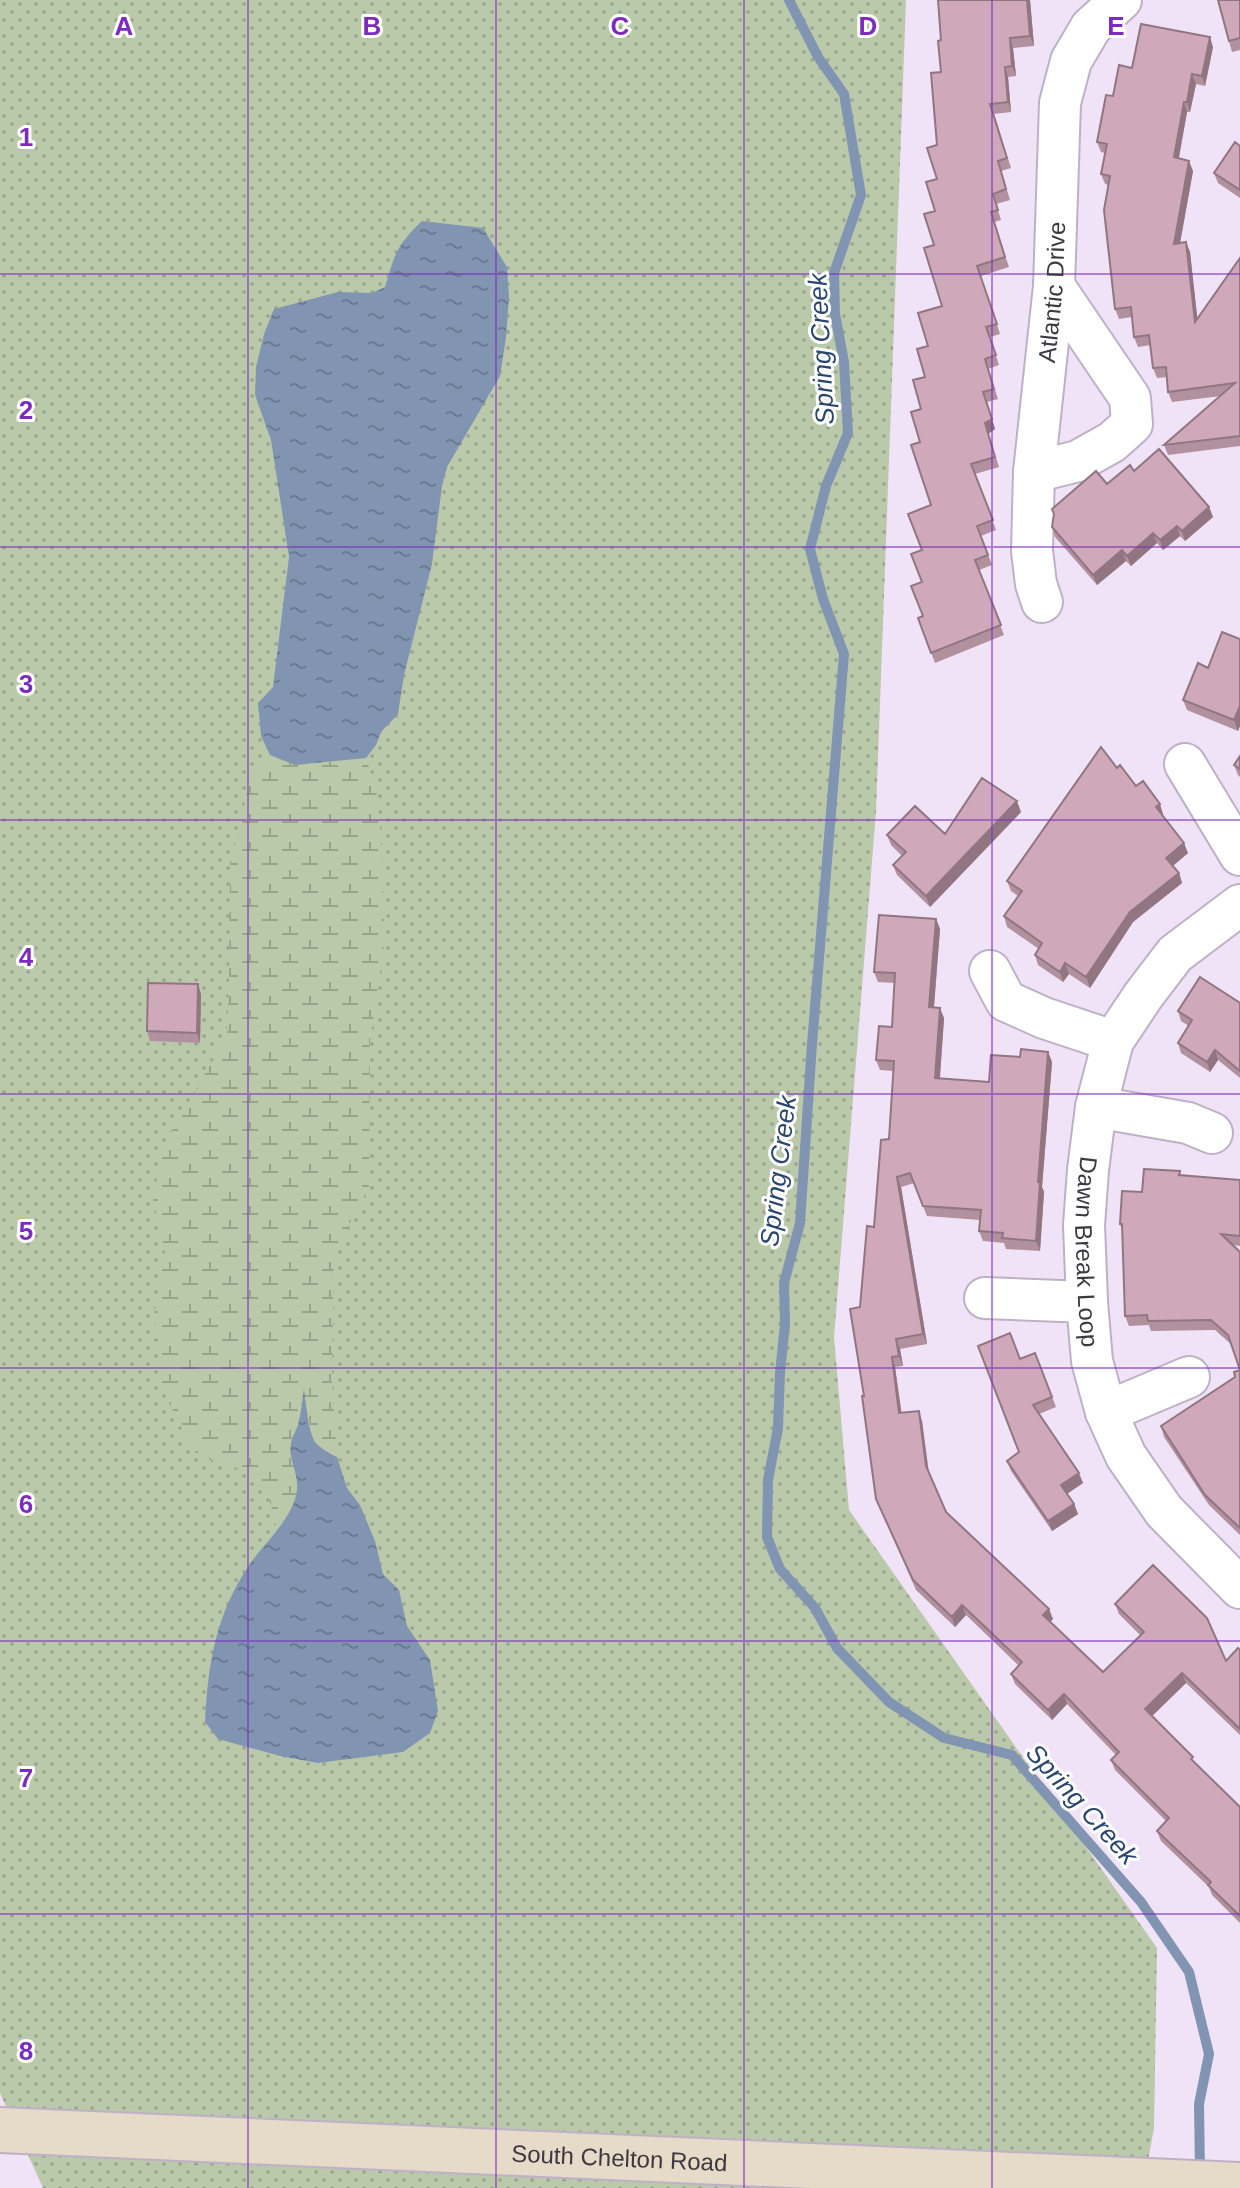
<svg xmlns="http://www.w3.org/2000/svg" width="1240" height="2188" font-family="Arial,sans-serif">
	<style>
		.grass { fill: url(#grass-dots) }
		.wetland { fill: url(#wetland-marsh) }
		.water { fill: url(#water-ripples) }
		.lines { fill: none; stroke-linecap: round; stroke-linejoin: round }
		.stream { stroke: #8195b2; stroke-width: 10 }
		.street-casing { stroke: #bfb1c5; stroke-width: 44 }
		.secondary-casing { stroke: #bfb1c5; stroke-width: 48 }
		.street { stroke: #fff; stroke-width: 40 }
		.secondary { stroke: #e6dac8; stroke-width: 44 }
		.wall { fill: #b2919f }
		.shaded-wall { fill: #917682 }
		.building { fill: #cfa9b9; stroke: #917682; stroke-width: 2 }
		.grid { fill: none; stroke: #7b2cbf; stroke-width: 2; stroke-opacity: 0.55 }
		.labels { text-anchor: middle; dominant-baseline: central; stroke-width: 6; stroke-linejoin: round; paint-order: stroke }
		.street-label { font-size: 24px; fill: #3e3941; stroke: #fff }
		.water-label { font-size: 26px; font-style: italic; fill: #28456f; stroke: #fff }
		.grid-label { font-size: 26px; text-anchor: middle; font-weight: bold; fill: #7b2cbf; stroke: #fff; stroke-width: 6; stroke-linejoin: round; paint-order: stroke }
	</style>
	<defs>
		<pattern id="grass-dots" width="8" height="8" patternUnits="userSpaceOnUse" patternTransform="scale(2)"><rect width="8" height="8" fill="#bbc9ab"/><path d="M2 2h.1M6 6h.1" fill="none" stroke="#99a48d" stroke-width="1.8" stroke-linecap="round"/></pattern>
		<pattern id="wetland-marsh" width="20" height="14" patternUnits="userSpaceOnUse" patternTransform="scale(2)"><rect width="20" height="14" fill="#bbc9ab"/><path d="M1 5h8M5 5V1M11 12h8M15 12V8" fill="none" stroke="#99a48d"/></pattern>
		<pattern id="water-ripples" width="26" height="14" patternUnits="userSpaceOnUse" patternTransform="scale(2)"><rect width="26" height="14" fill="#8195b2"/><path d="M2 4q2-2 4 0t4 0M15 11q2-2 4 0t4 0" fill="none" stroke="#6b7b92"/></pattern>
	</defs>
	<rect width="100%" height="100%" fill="#f0e2f7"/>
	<path class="grass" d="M0 0H906L876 811 834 1337 849 1510 1157 1948 1154 2128 1143 2188H43L0 2093Z"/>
	<path class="wetland" d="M270 755 295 765 366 758 376 789 380 820 385 939 370 1041 369 1187 334 1252 332 1381 337 1457C306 1445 311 1419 303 1392L298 1427 291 1444 299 1486 294 1504 277 1530 266 1486 230 1464 198 1457 182 1429 161 1386 154 1316 165 1252 153 1200 163 1146 227 1036 229 977 230 862 239 831 250 777Z"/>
	<path class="water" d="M422 221 483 228 507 267 509 297 506 338 500 376 447 467 442 486 432 564 404 675 398 714 381 732 376 745 366 758 295 765 270 755 261 736 258 703 273 687 289 557 271 440 255 395 256 367 264 334 274 309 338 292 372 293 385 287C395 254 396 246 422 221Z
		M304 1389C306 1403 308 1430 315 1442 320 1448 330 1454 337 1457L347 1488 360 1505 375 1541 383 1574 399 1590 407 1626 430 1660 438 1711 430 1733 403 1752 318 1763 280 1756 218 1739 205 1722C208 1662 216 1612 252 1561 266 1542 285 1525 294 1502 304 1477 287 1463 291 1443 292 1437 296 1431 298 1425 301 1414 302 1401 304 1389Z"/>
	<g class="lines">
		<path class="stream" d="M789 0 818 57 844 94 861 195 834 273 835 314 844 362 848 433 826 486 810 549 823 599 844 654 812 1044 800 1223 784 1283 785 1324 780 1373 778 1428 768 1480 767 1537 780 1569 815 1608 837 1648 889 1702 944 1738 1012 1755 1141 1902 1189 1972 1209 2054 1199 2104 1200 2174"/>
		<defs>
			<g id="street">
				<path d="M1034 472 1078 461 1112 442 1132 424 1130 398 1054 286"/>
				<path id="s1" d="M1042 602 1036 584 1032 551 1034 472 1054 286 1060 103 1071 61 1091 27 1121 0"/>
				<path d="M1185 764 1240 855"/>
				<path id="s2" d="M1240 905 1175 954 1143 996 1113 1041 1096 1107 1088 1170 1084 1225 1087 1302 1092 1361 1106 1412 1126 1456 1164 1511 1240 1588"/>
				<path d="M990 971 1006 1001 1044 1018 1113 1041"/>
				<path d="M1096 1107 1188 1123 1212 1133"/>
				<path d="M985 1298 1087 1302"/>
				<path d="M1106 1412 1189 1377"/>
			</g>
			<g id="secondary">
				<path id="s3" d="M0 2130 1240 2185"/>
			</g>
		</defs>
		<use href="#street" class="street-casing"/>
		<use href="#secondary" class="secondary-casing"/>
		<use href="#street" class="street"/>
		<use href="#secondary" class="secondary"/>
	</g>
	<path class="wall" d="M938 0H1030L1034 46 1013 48 1016 76 1008 77 1011 112 994 114 1011 168 1001 171 1010 200 996 204 1001 220 994 222 1009 267 981 276 1000 334 990 337 999 365 988 369 998 399 987 402 995 429 988 434 999 467 975 474 996 530 981 536 992 565 979 570 1004 635 935 663 918 618 922 616 921 550 931 505 920 442 921 409 928 346 942 306 934 245 941 72V40Z
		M1240 0V50L1232 52 1229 41Z
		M1213 47 1205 86 1196 84 1190 112H1187L1179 158 1193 171 1180 243 1186 242 1190 252 1197 319 1240 258V446L1168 455 1164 445 1221 396 1172 402 1168 392 1167 377 1157 378 1153 368 1151 345 1138 347 1134 337 1132 317 1119 319 1115 309 1109 185 1105 184 1101 174 1105 153 1101 152 1097 142 1113 96 1132 68Z
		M1240 146V198L1218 183 1214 173Z
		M1134 471 1209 507 1213 517 1185 541 1180 536 1163 550 1157 543 1131 566 1126 561 1097 585 1055 537 1052 527 1107 484Z
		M1240 639V726L1238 731 1187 710 1183 700 1208 668Z
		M1240 756V777L1238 775 1234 765Z
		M1117 768 1163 814 1162 815 1188 853 1173 866 1179 873 1182 883 1133 922 1090 988 1069 974 1063 982 1038 965 1035 955 1039 949 1007 927 1004 916 1018 896 1011 891 1007 881Z
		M1021 812 930 907 897 875 893 865 902 856 891 845 887 835 945 834Z
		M936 919 940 929 934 1008 944 1018 940 1078 989 1082 1020 1057 1048 1052 1052 1062 1042 1187 1044 1192 1040 1251 1006 1249 1004 1243 983 1241 979 1231 980 1220 927 1216 914 1183 901 1187 927 1344 900 1349 903 1366 895 1367 901 1413 922 1421 929 1473 946 1512 1053 1619 1050 1622 1103 1672 1140 1635 1119 1614 1115 1604 1226 1661 1240 1650V1735L1186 1683 1152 1716 1196 1764 1240 1807V1923L1212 1895 1209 1887 1161 1841 1157 1831 1166 1821 1115 1770 1111 1760 1116 1755 1067 1704 1052 1720 1015 1684 1011 1674 1019 1666 966 1615 955 1627 916 1590 876 1499 864 1396 860 1307 889 1139 893 1071 880 1070 876 1060 892 1027 894 983 878 982 874 972Z
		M201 994 200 1043 150 1041 147 1031Z
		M1240 1003V1078L1218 1060 1210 1072 1181 1053 1178 1043 1189 1026 1181 1021 1178 1011Z
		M1180 1171 1181 1175 1240 1180V1246L1232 1245V1345L1215 1330 1151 1331 1149 1325 1129 1326 1125 1316 1122 1230 1120 1224 1142 1192Z
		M1035 1353 1056 1407 1039 1414 1083 1483 1067 1494 1074 1504 1078 1514 1052 1531 1011 1471 1007 1461 1019 1452 1020 1359Z
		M1240 1370V1535L1209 1505 1164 1437 1161 1426 1235 1377Z"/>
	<path class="shaded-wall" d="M1027 0H1030L1034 46 1030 36Z
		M1210 37 1213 47 1205 86 1202 76Z
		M1010 38 1013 48 1016 76 1012 66Z
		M1005 67 1008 77 1011 112 1008 102Z
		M1192 74 1196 84 1190 112 1187 102Z
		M1184 102 1187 112 1177 167 1174 157Z
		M1189 161 1193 171 1178 254 1174 244Z
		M1186 242 1190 252 1199 332 1195 322Z
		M983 392 995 429 988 434 999 467 985 423Z
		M1209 507 1213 517 1185 541 1182 531Z
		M1177 526 1180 536 1163 550 1160 540Z
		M1153 533 1157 543 1131 566 1127 556Z
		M1122 550 1126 561 1097 585 1093 575Z
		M1240 706V726L1238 731 1234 720Z
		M1017 801 1021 812 930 907 926 896Z
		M1160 804 1163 814 1159 817 1156 807Z
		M1184 843 1188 853 1170 868 1166 858Z
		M1179 873 1182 883 1133 922 1090 988 1086 977 1130 912Z
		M936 919 940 929 933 1017 929 1007Z
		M1065 963 1069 974 1063 982 1060 972Z
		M198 984 201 994 200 1043 197 1033Z
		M940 1008 944 1018 939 1088 935 1078Z
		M1215 1050 1218 1060 1210 1072 1207 1062Z
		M1048 1052 1052 1062 1042 1187 1044 1192 1040 1251 1036 1241 1038 1182Z
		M897 1177 901 1187 927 1344 923 1334Z
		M896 1339 900 1349 903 1366 899 1356Z
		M892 1357 895 1367 903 1423 899 1413Z
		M919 1411 922 1421 929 1476 926 1466Z
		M1079 1473 1083 1483 1065 1495 1061 1485Z
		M1074 1504 1078 1514 1052 1531 1048 1521Z
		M962 1605 966 1615 955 1627 952 1617Z
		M1049 1609 1053 1619 1047 1625 1043 1615Z
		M1182 1673 1186 1683 1149 1719 1145 1709Z
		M1064 1694 1067 1704 1052 1720 1048 1710Z"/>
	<path class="building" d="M938 0H1027L1030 36 1010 38 1012 66 1005 67 1008 102 990 104 1007 158 998 161 1006 189 993 194 998 210 991 212 1005 257 977 266 997 324 986 327 996 355 985 359 994 389 983 392 992 419 985 423 995 457 971 464 993 520 977 526 988 555 975 560 1001 625 931 653 918 618 923 616 911 586 922 582 911 554 922 550 908 514 931 505 911 445 920 442 911 412 921 409 913 380 925 377 917 349 928 346 918 313 942 306 924 248 934 245 924 214 935 211 926 182 937 179 927 148 937 145 931 73 941 72 938 41 941 40Z
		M1218 0H1240V38L1229 41Z
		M1141 24 1210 37 1202 76 1192 74 1187 102H1184L1174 157 1189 161 1174 244 1186 242 1195 322 1240 258V436L1164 445 1235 383 1168 392 1166 367 1153 368 1149 335 1134 337 1131 307 1115 309 1104 210 1110 176 1101 174 1107 144 1097 142 1106 95 1113 96 1119 65 1132 68Z
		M1235 142 1240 146V190L1214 173Z
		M1159 449 1209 507 1182 531 1177 526 1160 540 1153 533 1127 556 1122 550 1093 575 1052 527 1054 514 1052 509 1096 471 1107 484 1130 465 1134 471Z
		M1222 632 1240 639V706L1234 720 1183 700 1198 663 1208 668Z
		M1101 747 1117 768 1120 765 1136 786 1143 781 1160 804 1156 807 1184 843 1166 858 1179 873 1130 912 1086 977 1065 963 1060 972 1035 955 1042 943 1004 916 1022 891 1007 881Z
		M1240 756V769L1234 765Z
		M982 778 1017 801 926 896 893 865 906 852 887 835 915 806 945 834Z
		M879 915 936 919 929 1007 940 1008 935 1078 989 1082 991 1055 1020 1057 1021 1049 1048 1052 1038 1182H1040L1036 1241 1002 1238 1003 1233 979 1231 981 1210 923 1206 910 1173 897 1177 923 1334 896 1339 899 1356 892 1357 899 1413 919 1411 926 1466 946 1512 1049 1609 1043 1615 1103 1672 1144 1632 1115 1604 1153 1565 1207 1618 1226 1661 1238 1648 1240 1650V1729L1182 1673 1145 1709 1193 1757 1191 1759 1240 1807V1916L1208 1885 1211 1882 1157 1831 1169 1818 1111 1760 1119 1752 1064 1694 1048 1710 1011 1674 1022 1662 962 1605 952 1617 913 1580 876 1499 862 1396H864L850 1309 860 1307 867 1226 874 1227 881 1140 889 1139 894 1061 876 1060 879 1026 892 1027 895 973 874 972Z
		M1200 977 1240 1003V1071L1215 1050 1207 1062 1178 1043 1192 1020 1178 1011Z
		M148 983 198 984 197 1033 147 1031Z
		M1144 1169 1180 1171 1179 1175 1240 1180V1236L1221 1234 1240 1252V1370L1228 1335 1211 1320 1148 1321 1147 1315 1125 1316 1122 1224H1120L1122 1191 1142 1192Z
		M1010 1333 1020 1359 1035 1353 1052 1397 1033 1405 1079 1473 1061 1485 1074 1504 1048 1521 1007 1461 1019 1452 978 1346Z
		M1240 1370V1528L1205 1495 1161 1426 1235 1377 1234 1372Z"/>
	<path class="grid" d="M248 0V2188M496 0V2188M744 0V2188M992 0V2188M0 274H1240M0 547H1240M0 820H1240M0 1094H1240M0 1368H1240M0 1641H1240M0 1914H1240"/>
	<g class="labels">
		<g class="street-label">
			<text stroke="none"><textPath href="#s1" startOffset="312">Atlantic Drive</textPath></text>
			<text stroke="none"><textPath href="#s2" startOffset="402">Dawn Break Loop</textPath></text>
			<text stroke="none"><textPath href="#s3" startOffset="620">South Chelton Road</textPath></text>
		</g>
		<g class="water-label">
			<text transform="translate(821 349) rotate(-93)">Spring Creek</text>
			<text transform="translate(778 1171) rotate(-83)">Spring Creek</text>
			<text transform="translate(1082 1804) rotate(48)">Spring Creek</text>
		</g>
	</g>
	<g class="grid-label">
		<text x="124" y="35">A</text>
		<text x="372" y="35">B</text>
		<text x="620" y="35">C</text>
		<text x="868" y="35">D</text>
		<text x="1116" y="35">E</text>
		<text x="26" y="146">1</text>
		<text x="26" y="419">2</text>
		<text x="26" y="693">3</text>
		<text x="26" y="966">4</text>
		<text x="26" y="1240">5</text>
		<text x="26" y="1513">6</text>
		<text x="26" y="1787">7</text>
		<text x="26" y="2060">8</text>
	</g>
</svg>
